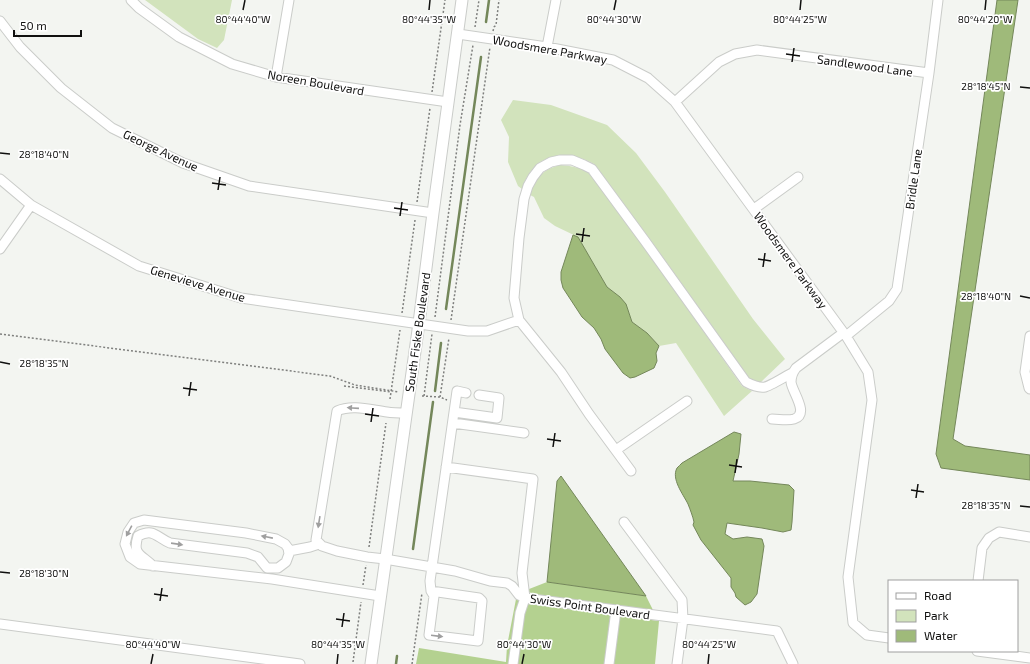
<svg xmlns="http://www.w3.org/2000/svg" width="1030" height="664" font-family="'Exo 2',sans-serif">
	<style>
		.green { fill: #d2e3bc }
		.forest { fill: #b4d190 }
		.water { fill: #9fba7a; stroke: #74875a }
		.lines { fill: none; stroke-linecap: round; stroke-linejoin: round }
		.stream { stroke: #74875a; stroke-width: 2.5 }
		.minor-casing { stroke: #caccc9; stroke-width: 11 }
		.major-casing { stroke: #caccc9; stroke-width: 13 }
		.path { stroke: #7e7f7d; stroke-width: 1.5; stroke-dasharray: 2 2; stroke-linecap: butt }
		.minor { stroke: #fff; stroke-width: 9 }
		.major { stroke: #fff; stroke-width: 11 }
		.oneway { fill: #9f9f9f }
		.ticks { fill: none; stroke: #10100f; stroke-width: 1.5 }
		.labels { text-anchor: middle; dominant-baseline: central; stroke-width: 3.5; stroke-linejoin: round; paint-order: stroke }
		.street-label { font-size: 12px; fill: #10100f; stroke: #fff }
		.ticks-label { font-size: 10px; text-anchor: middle; fill: #10100f; stroke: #fff; stroke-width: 3.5; stroke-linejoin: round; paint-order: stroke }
	</style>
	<rect width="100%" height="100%" fill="#f3f5f1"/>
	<path class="green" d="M145 0H232L224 40 217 48 198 39Z
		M513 100 551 105 607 125 636 153 665 192 753 319 785 359 761 382H758L749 378 649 238 594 164C564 147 533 154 522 189L518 186 508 162 509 137 501 120Z
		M560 165C572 166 579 167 589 173L642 244 742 386 752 391 724 416 676 343 659 346 647 333 632 322 629 313 620 297 607 287 578 237 555 226 544 218 534 197 530 195C536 177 542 170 560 165Z"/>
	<path class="forest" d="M547 582 646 596 653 610 540 595 524 591Z
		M516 599 524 603 538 605 659 621 655 664H416L419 648 506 662 507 646Z"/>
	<path class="water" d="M997 0H1018L953 439 965 446 1030 455V480L941 468 936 454Z
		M573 235 578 237 607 287 620 297 626 304 632 322 647 333 659 346 656 353 657 361 654 368 635 377 630 378 623 373 605 349 601 339 594 328 582 317 563 288 561 280V272Z
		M734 432 741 434 739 454 733 481H750L789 485 794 490 792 522 791 530 783 532 762 528 727 523 725 534 733 539 747 537 762 539 764 546 757 594 751 602 745 605 736 597 735 593 731 587V578L701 540 693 525 694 522C693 517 690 509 688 504 683 494 671 479 677 468 679 466 680 465 682 463Z
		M561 476 646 596 547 582 557 481Z"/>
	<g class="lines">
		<path class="stream" d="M486 22 489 0
			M446 309 481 57
			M435 391 441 343
			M413 549 433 402
			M396 664 397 656"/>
		<defs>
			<path id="minor" d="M131 0 139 8 179 37 232 64 276 77 448 102
				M0 21 20 47 61 88 112 128 183 163 249 186 433 213
				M458 34 547 47 613 60 648 78 675 102 846 336 868 372 872 400 848 577 853 623 867 635 889 638
				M547 47 556 0
				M276 77 289 0
				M675 102 719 62 735 54 757 50 929 73
				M0 179 31 205 139 266 241 298 468 331H487L519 320
				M754 209 798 177
				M0 249 31 205
				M846 336 889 301 897 289 929 73 938 0
				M1030 336 1025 372 1029 388 1030 389
				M454 412 497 418 499 398 479 395
				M406 413C400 413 393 413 387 412 371 410 352 404 337 411L316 540 322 546 337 551 367 557 385 559 455 571 490 581 507 583 512 586 519 595 525 598 777 631 793 664
				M772 419C779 419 787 421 794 419 810 414 792 392 791 382 791 376 793 372 796 368L843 333
				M453 423 524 433
				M616 450 687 401
				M446 467 533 479 522 573 525 598 520 613 513 664
				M631 471 589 414 561 372 519 320 514 298 519 238 524 199 528 186 533 177 540 168 551 162 560 160H572L584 165 592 169 645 241 746 382C752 385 758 388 765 387 770 386 786 376 792 373
				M624 522 682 600 683 619 677 664
				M289 551 310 547 319 544
				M153 566C141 554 132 555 138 536 154 528 156 537 170 543L247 553 258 557 267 568H278L286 562 289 554 288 548 285 544 276 539 246 533 144 520 134 523 128 532 125 544 130 557 140 564 272 579 380 596
				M978 581 982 548 989 538 999 532 1030 537
				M431 591 479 598 482 601 478 641 429 635 434 596 431 591 430 581 457 391 466 393
				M0 624 300 664
				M977 651 1030 658
				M609 664 616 610"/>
			<path id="major" d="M371 664 419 323 433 213 462 0"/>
		</defs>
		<use href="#minor" class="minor-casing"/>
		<use href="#major" class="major-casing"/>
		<path class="path" d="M475 27 479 0
			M493 31 494 27 496 25 499 0
			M432 92 445 0
			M417 202 430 108
			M402 313 415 220
			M435 317 460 125 473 45
			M451 320 490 47
			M0 334 330 376 355 385 399 392
			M344 386 391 392
			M422 396 440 397 447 400
			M424 396 432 334
			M440 397 449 338
			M390 399 400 330
			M369 547 386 423
			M363 585 366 565
			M353 662 361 602
			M412 664 422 593"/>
		<use href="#minor" class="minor"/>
		<use href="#major" class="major"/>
	</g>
	<defs><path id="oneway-solid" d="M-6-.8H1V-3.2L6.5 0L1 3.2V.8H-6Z"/></defs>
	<g class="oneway">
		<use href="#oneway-solid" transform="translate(353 408) rotate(-176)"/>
		<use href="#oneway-solid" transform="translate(319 522) rotate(99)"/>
		<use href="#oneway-solid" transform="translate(129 531) rotate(118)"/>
		<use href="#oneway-solid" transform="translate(267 537) rotate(-169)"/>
		<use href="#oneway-solid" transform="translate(177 544) rotate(8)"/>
		<use href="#oneway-solid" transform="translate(437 636) rotate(7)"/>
	</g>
	<path class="ticks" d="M243 10 245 0M429 10 430 0M614 10 616 0M800 10 801 0M985 10 986 0M786 54 800 56M792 62 794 48M1020 87 1030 88M0 153 10 154M212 183 226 185M218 190 220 177M394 208 408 210M400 216 402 202M576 234 590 236M582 242 584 228M758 259 771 261M763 267 765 253M1020 296 1030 298M0 362 10 364M183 388 197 390M189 396 191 382M365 414 379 416M371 422 373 408M547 439 561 441M553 447 555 433M729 465 742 467M735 473 737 459M911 490 924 492M916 498 918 484M1020 506 1030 507M0 572 10 573M154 594 168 596M160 601 162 588M336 619 350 621M342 627 344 613M151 664 153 654M337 664 338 654M522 664 524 654M708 664 709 654"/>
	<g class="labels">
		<g class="street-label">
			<text transform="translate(550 49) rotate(10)">Woodsmere Parkway</text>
			<text transform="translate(865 65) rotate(8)">Sandlewood Lane</text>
			<text transform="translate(316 82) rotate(10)">Noreen Boulevard</text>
			<text transform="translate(161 150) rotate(25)">George Avenue</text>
			<text transform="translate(913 179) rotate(-82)">Bridle Lane</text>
			<text transform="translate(791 260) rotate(54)">Woodsmere Parkway</text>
			<text transform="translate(198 283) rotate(17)">Genevieve Avenue</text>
			<text transform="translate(417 332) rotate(-82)">South Fiske Boulevard</text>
			<text transform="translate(590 606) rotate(8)">Swiss Point Boulevard</text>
		</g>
	</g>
	<g class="ticks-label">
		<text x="243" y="23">80°44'40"W</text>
		<text x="429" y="23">80°44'35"W</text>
		<text x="614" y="23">80°44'30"W</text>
		<text x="800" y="23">80°44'25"W</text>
		<text x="985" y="23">80°44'20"W</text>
		<text x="986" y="90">28°18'45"N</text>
		<text x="44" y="158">28°18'40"N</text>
		<text x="986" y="300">28°18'40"N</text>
		<text x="44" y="367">28°18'35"N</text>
		<text x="986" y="509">28°18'35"N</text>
		<text x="44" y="577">28°18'30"N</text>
		<text x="153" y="648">80°44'40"W</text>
		<text x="338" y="648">80°44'35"W</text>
		<text x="524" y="648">80°44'30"W</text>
		<text x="709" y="648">80°44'25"W</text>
	</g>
	<rect x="888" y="580" width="130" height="72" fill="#ffffff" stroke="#9f9f9f"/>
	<rect x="896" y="593" width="20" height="6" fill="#ffffff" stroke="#9f9f9f"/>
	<text x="924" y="600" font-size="12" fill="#10100f">Road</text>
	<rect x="896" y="610" width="20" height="12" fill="#d2e3bc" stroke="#9f9f9f"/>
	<text x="924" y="620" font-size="12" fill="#10100f">Park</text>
	<rect x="896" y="630" width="20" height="12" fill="#9fba7a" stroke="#9f9f9f"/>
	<text x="924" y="640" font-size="12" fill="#10100f">Water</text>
	<path d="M14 30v6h67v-6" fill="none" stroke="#10100f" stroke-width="2"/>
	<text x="20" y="30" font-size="12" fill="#10100f" stroke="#ffffff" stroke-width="3" paint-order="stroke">50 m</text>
</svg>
